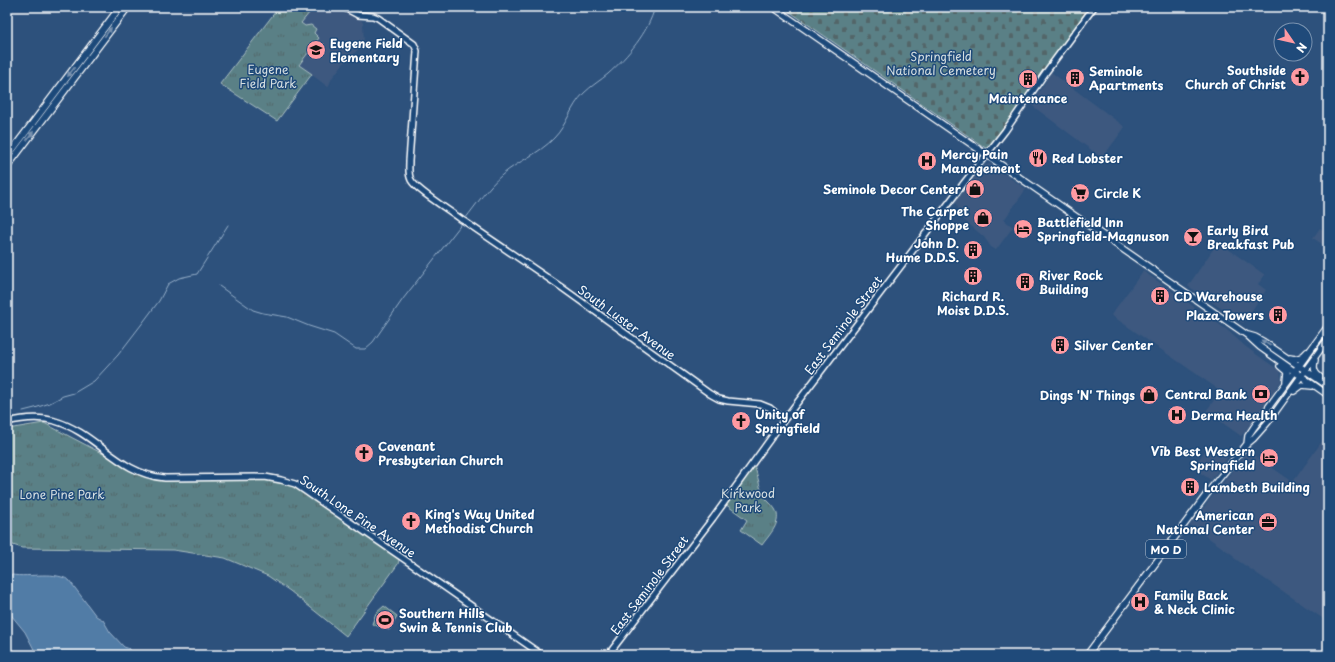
<svg xmlns="http://www.w3.org/2000/svg" width="1335" height="662" font-family="'Playpen Sans',sans-serif">
	<style>
		.built { fill: #3d597f }
		.cemetery { fill: url(#cemetery-stones); stroke: #acc0c2 }
		.park { fill: url(#park-tufts); stroke: #acc0c2 }
		.pitch { fill: #5a8086; stroke: #acc0c2 }
		.water { fill: #517ba6; stroke: #97b0ca }
		.lines { fill: none; stroke-linecap: round; stroke-linejoin: round }
		.stream { stroke: #97b0ca; stroke-width: 1 }
		.secondary-casing { stroke: #fff; stroke-width: 8 }
		.primary-casing { stroke: #fff; stroke-width: 8 }
		.secondary { stroke: #1f4a7a; stroke-width: 5 }
		.primary { stroke: #1f4a7a; stroke-width: 5.5 }
		.oneway { fill: #7992af }
		.labels { text-anchor: middle; dominant-baseline: central; stroke-width: 3; stroke-linejoin: round; paint-order: stroke }
		.shield { fill: #1f4a7a; stroke: #bcc9d7; stroke-width: 1 }
		.shield-label { font-size: 11px; font-weight: bold; fill: #fff }
		.poi-label { font-size: 12px; font-weight: bold; fill: #fff; stroke: #1f4a7a; text-anchor: start }
		.park-label { font-size: 12px; fill: #d6dfe1; stroke: #1f4a7a }
		.street-label { font-size: 12px; fill: #fff; stroke: #1f4a7a }
	</style>
	<defs>
		<pattern id="cemetery-stones" width="16" height="16" patternUnits="userSpaceOnUse"><rect width="16" height="16" fill="#5a8086"/><path d="M2 7V4a2 2 0 0 1 4 0v3zM10 15v-3a2 2 0 0 1 4 0v3z" fill="#536669"/></pattern>
		<pattern id="park-tufts" width="24" height="20" patternUnits="userSpaceOnUse"><rect width="24" height="20" fill="#5a8086"/><path d="M3 7l-1-3M5 7V3M7 7l1-3M15 17l-1-3M17 17v-4M19 17l1-3" fill="none" stroke="#536669"/></pattern>
	</defs>
	<rect width="100%" height="100%" fill="#2d517c"/>
	<filter id="ink" filterUnits="userSpaceOnUse"><feTurbulence type="fractalNoise" baseFrequency=".025" numOctaves="2"/><feDisplacementMap in="SourceGraphic" scale="8" xChannelSelector="R" yChannelSelector="G"/><feConvolveMatrix kernelMatrix="1 2 1 2 8 2 1 2 1" color-interpolation-filters="sRGB"/></filter>
	<g filter="url(#ink)">
		<path class="built" d="M279 7H337L361 20 363 23 364 43 351 57 347 59 332 78 328 87 299 65Z
			M1051 72 1125 127 1102 158 1030 104 1043 86Z
			M990 164 1026 189 1004 220 1013 227 996 250 991 247 984 237 964 220 960 213 955 201 985 165Z
			M1320 228 1328 233V248L1313 238Z
			M1218 242 1265 275 1258 284 1266 290 1243 323 1188 286Z
			M1143 271 1227 330 1246 347 1280 371 1282 380 1255 419 1241 436 1206 411 1221 391 1111 315Z
			M1328 433V622L1234 558 1233 555 1190 525 1248 451 1293 482Z
			M1210 444 1228 457 1211 480 1193 468Z"/>
		<path class="cemetery" d="M783 7H1089L1018 108 987 149Z"/>
		<path class="park" d="M279 7H314L301 23 305 26 311 25 316 29 314 33 319 38 299 65 312 74 277 121 220 84Z
			M44 423 153 480 258 479 274 480 296 487 397 557 399 560 398 564 346 636 290 591 268 576 225 558 173 550 22 548 7 543V429Z
			M754 466 755 468C758 476 759 486 763 495 766 500 772 504 775 509 783 522 769 535 762 545L741 530 747 520 725 504Z"/>
		<path class="pitch" d="M384 606 397 616 389 630 372 624 376 613Z"/>
		<path class="water" d="M7 574C27 579 51 570 69 580L96 616 103 620 110 632 124 647 130 649V652L124 655H37L25 632 7 610Z"/>
		<g class="lines">
			<path class="stream" d="M465 219C476 205 488 187 502 175 518 161 539 154 554 138 567 125 570 107 584 93 591 86 601 80 608 74 628 56 648 33 655 7
				M219 286 253 310 263 313 287 317 309 326 334 334 356 349H365L373 342 403 299 463 222
				M23 411 35 408 50 403 63 396 74 393 94 381 118 355 141 325 159 301 168 284 179 278 197 274 228 225"/>
			<defs>
				<path id="secondary" d="M343 7 358 15 373 16 378 18 414 44 417 51 409 161C409 168 408 174 411 180 417 191 451 211 462 220
					M464 221 561 287 710 394 719 399 728 401 760 404 770 408 784 420
					M7 422C23 418 39 416 55 421 97 433 118 474 165 478L265 477 281 480 295 484 404 559 542 655
					M608 655 713 518 784 420 964 183 1005 131 1046 72 1094 7"/>
				<path id="primary" d="M773 7 1247 335 1260 347 1328 395
					M7 157 120 7
					M7 167 128 7
					M1248 335 1255 337 1264 342 1328 386
					M1290 358C1297 360 1302 358 1307 352
					M1315 360C1313 368 1314 373 1320 377
					M1280 366 1287 372 1286 382
					M1294 391 1302 385 1312 386
					M1247 444 1248 436 1254 427 1328 326
					M1087 655 1213 486 1247 444 1253 439 1268 422 1328 339"/>
			</defs>
			<use href="#secondary" class="secondary-casing"/>
			<use href="#primary" class="primary-casing"/>
			<use href="#secondary" class="secondary"/>
			<use href="#primary" class="primary"/>
		</g>
		<defs><path id="oneway-solid" d="M-6-.8H1V-3.2L6.5 0L1 3.2V.8H-6Z"/></defs>
		<g class="oneway">
			<use href="#oneway-solid" transform="translate(108 32) rotate(-53)"/>
			<use href="#oneway-solid" transform="translate(71 72) rotate(127)"/>
			<use href="#oneway-solid" transform="translate(30 136) rotate(-53)"/>
			<use href="#oneway-solid" transform="translate(1266 343) rotate(-147)"/>
		</g>
	</g>
	<defs>
		<symbol id="school-disc" viewBox="-11 -11 22 22"><circle r="9.5" fill="#ff9aa2" stroke="#1f4a7a"/><path d="M0-5L7-2L0 1L-7-2ZM-4 1L0 2.5L4 1V4Q0 6-4 4Z" fill="#111"/></symbol>
		<symbol id="church-disc" viewBox="-11 -11 22 22"><circle r="9.5" fill="#ff9aa2" stroke="#1f4a7a"/><path d="M-1.2-6h2.4v3.5h3.3v2.4h-3.3V6h-2.4V-.1h-3.3v-2.4h3.3Z" fill="#111"/></symbol>
		<symbol id="building-disc" viewBox="-11 -11 22 22"><circle r="9.5" fill="#ff9aa2" stroke="#1f4a7a"/><path d="M-4-6H4V6H1V3H-1V6H-4ZM-2.5-4.3h1.7v1.8h-1.7ZM.8-4.3h1.7v1.8H.8ZM-2.5-1h1.7V.8h-1.7ZM.8-1h1.7V.8H.8Z" fill="#111"/></symbol>
		<symbol id="restaurant-disc" viewBox="-11 -11 22 22"><circle r="9.5" fill="#ff9aa2" stroke="#1f4a7a"/><path d="M-5-6h1v4h1v-4h1v4h1v-4h1v5L-1.5 .5V6h-2V.5L-5-1ZM5-6V6H3V1.5H1.5Q1.5-4 5-6Z" fill="#111"/></symbol>
		<symbol id="hospital-disc" viewBox="-11 -11 22 22"><circle r="9.5" fill="#ff9aa2" stroke="#1f4a7a"/><path d="M-5-5h3v3.5h4V-5h3V5h-3V1.5h-4V5h-3Z" fill="#111"/></symbol>
		<symbol id="shop-disc" viewBox="-11 -11 22 22"><circle r="9.5" fill="#ff9aa2" stroke="#1f4a7a"/><path d="M-5-2.5h2.3a2.7 3.5 0 0 1 5.4 0H5L5.5 6h-11ZM-1.5-2.5h3a1.5 2.3 0 0 0-3 0Z" fill="#111"/></symbol>
		<symbol id="supermarket-disc" viewBox="-11 -11 22 22"><circle r="9.5" fill="#ff9aa2" stroke="#1f4a7a"/><path d="M-6-5.5h2.5l.6 2H6L4.5 2H-2.5L-4.4-4H-6ZM-1.5 3.2a1.3 1.3 0 1 0 .1 0ZM3 3.2a1.3 1.3 0 1 0 .1 0Z" fill="#111"/></symbol>
		<symbol id="hotel-disc" viewBox="-11 -11 22 22"><circle r="9.5" fill="#ff9aa2" stroke="#1f4a7a"/><path d="M-6-4.5h1.5V1H6V5H4.5V3h-9V5H-6ZM-4 0a1.8 1.8 0 1 1 3.6 0ZM.5 0V-2.5h3Q6-2.5 6 0Z" fill="#111"/></symbol>
		<symbol id="bar-disc" viewBox="-11 -11 22 22"><circle r="9.5" fill="#ff9aa2" stroke="#1f4a7a"/><path d="M-6-5H6L.8 .8V4.5H3.5V6h-7V4.5H-.8V.8Z" fill="#111"/></symbol>
		<symbol id="bank-disc" viewBox="-11 -11 22 22"><circle r="9.5" fill="#ff9aa2" stroke="#1f4a7a"/><path d="M-6-4H6V4H-6ZM0-2.3a2.3 2.3 0 1 0 0 4.6a2.3 2.3 0 1 0 0-4.6Z" fill="#111"/></symbol>
		<symbol id="office-disc" viewBox="-11 -11 22 22"><circle r="9.5" fill="#ff9aa2" stroke="#1f4a7a"/><path d="M-6-3h4V-5.5h4V-3h4V5H-6ZM-1-4.5V-3h2v-1.5ZM-6 0V1H6V0Z" fill="#111"/></symbol>
		<symbol id="stadium-disc" viewBox="-11 -11 22 22"><circle r="9.5" fill="#ff9aa2" stroke="#1f4a7a"/><path d="M0-5a6.5 5 0 1 0 0 10a6.5 5 0 1 0 0-10ZM-3.5-1.8h7v3.6h-7Z" fill="#111"/></symbol>
	</defs>
	<g fill-rule="evenodd">
		<use href="#school-disc" x="305" y="39" width="22" height="22"/>
		<use href="#church-disc" x="1289" y="66" width="22" height="22"/>
		<use href="#building-disc" x="1064" y="67" width="22" height="22"/>
		<use href="#building-disc" x="1017" y="68" width="22" height="22"/>
		<use href="#restaurant-disc" x="1027" y="147" width="22" height="22"/>
		<use href="#hospital-disc" x="916" y="150" width="22" height="22"/>
		<use href="#shop-disc" x="964" y="178" width="22" height="22"/>
		<use href="#supermarket-disc" x="1069" y="182" width="22" height="22"/>
		<use href="#shop-disc" x="972" y="207" width="22" height="22"/>
		<use href="#hotel-disc" x="1012" y="218" width="22" height="22"/>
		<use href="#bar-disc" x="1182" y="226" width="22" height="22"/>
		<use href="#building-disc" x="962" y="239" width="22" height="22"/>
		<use href="#building-disc" x="962" y="265" width="22" height="22"/>
		<use href="#building-disc" x="1014" y="271" width="22" height="22"/>
		<use href="#building-disc" x="1149" y="285" width="22" height="22"/>
		<use href="#building-disc" x="1267" y="304" width="22" height="22"/>
		<use href="#building-disc" x="1049" y="334" width="22" height="22"/>
		<use href="#bank-disc" x="1250" y="383" width="22" height="22"/>
		<use href="#shop-disc" x="1138" y="384" width="22" height="22"/>
		<use href="#hospital-disc" x="1166" y="404" width="22" height="22"/>
		<use href="#church-disc" x="730" y="410" width="22" height="22"/>
		<use href="#church-disc" x="353" y="442" width="22" height="22"/>
		<use href="#hotel-disc" x="1258" y="447" width="22" height="22"/>
		<use href="#building-disc" x="1179" y="476" width="22" height="22"/>
		<use href="#church-disc" x="400" y="510" width="22" height="22"/>
		<use href="#office-disc" x="1257" y="511" width="22" height="22"/>
		<use href="#hospital-disc" x="1129" y="591" width="22" height="22"/>
		<use href="#stadium-disc" x="374" y="609" width="22" height="22"/>
	</g>
	<g class="labels">
		<rect class="shield" x="1146" y="540" width="40" height="18" rx="3"/>
		<g class="shield-label">
			<text x="1166" y="549">MO D</text>
		</g>
		<g class="poi-label">
			<text x="330" y="43">Eugene Field<tspan x="330" dy="14">Elementary</tspan></text>
			<text x="1286" y="70" text-anchor="end">Southside<tspan x="1286" dy="14">Church of Christ</tspan></text>
			<text x="1089" y="71">Seminole<tspan x="1089" dy="14">Apartments</tspan></text>
			<text x="1028" y="98" text-anchor="middle">Maintenance</text>
			<text x="941" y="154">Mercy Pain<tspan x="941" dy="14">Management</tspan></text>
			<text x="1052" y="158">Red Lobster</text>
			<text x="961" y="189" text-anchor="end">Seminole Decor Center</text>
			<text x="1094" y="193">Circle K</text>
			<text x="969" y="211" text-anchor="end">The Carpet<tspan x="969" dy="14">Shoppe</tspan></text>
			<text x="1037" y="222">Battlefield Inn<tspan x="1037" dy="14">Springfield-Magnuson</tspan></text>
			<text x="1207" y="230">Early Bird<tspan x="1207" dy="14">Breakfast Pub</tspan></text>
			<text x="959" y="243" text-anchor="end">John D.<tspan x="959" dy="14">Hume D.D.S.</tspan></text>
			<text x="1039" y="275">River Rock<tspan x="1039" dy="14">Building</tspan></text>
			<text x="973" y="296" text-anchor="middle">Richard R.<tspan x="973" dy="14">Moist D.D.S.</tspan></text>
			<text x="1174" y="296">CD Warehouse</text>
			<text x="1264" y="315" text-anchor="end">Plaza Towers</text>
			<text x="1074" y="345">Silver Center</text>
			<text x="1247" y="394" text-anchor="end">Central Bank</text>
			<text x="1135" y="395" text-anchor="end">Dings 'N' Things</text>
			<text x="755" y="414">Unity of<tspan x="755" dy="14">Springfield</tspan></text>
			<text x="1191" y="415">Derma Health</text>
			<text x="378" y="446">Covenant<tspan x="378" dy="14">Presbyterian Church</tspan></text>
			<text x="1255" y="451" text-anchor="end">Vīb Best Western<tspan x="1255" dy="14">Springfield</tspan></text>
			<text x="1204" y="487">Lambeth Building</text>
			<text x="425" y="514">King's Way United<tspan x="425" dy="14">Methodist Church</tspan></text>
			<text x="1254" y="515" text-anchor="end">American<tspan x="1254" dy="14">National Center</tspan></text>
			<text x="1154" y="595">Family Back<tspan x="1154" dy="14">&amp; Neck Clinic</tspan></text>
			<text x="399" y="613">Southern Hills<tspan x="399" dy="14">Swin &amp; Tennis Club</tspan></text>
		</g>
		<g class="park-label">
			<text x="941" y="56">Springfield<tspan x="941" dy="14">National Cemetery</tspan></text>
			<text x="268" y="69">Eugene<tspan x="268" dy="14">Field Park</tspan></text>
			<text x="748" y="493">Kirkwood<tspan x="748" dy="14">Park</tspan></text>
			<text x="62" y="494">Lone Pine Park</text>
		</g>
		<g class="street-label">
			<text transform="translate(627 322) rotate(36)">South Luster Avenue</text>
			<text transform="translate(843 325) rotate(-53)">East Seminole Street</text>
			<text transform="translate(358 516) rotate(34)">South Lone Pine Avenue</text>
			<text transform="translate(649 585) rotate(-53)">East Seminole Street</text>
		</g>
	</g>
	<rect width="1335" height="662" fill="none" stroke="#1f4a7a" stroke-width="24"/>
	<rect x="12" y="12" width="1311" height="638" fill="none" stroke="#fff" stroke-width="1.5" filter="url(#ink)"/>
	<g transform="translate(1293 42) rotate(124)"><circle r="19" fill="#1f4a7a" stroke="#7992af"/>
	<path d="M0-3L7 15L0 10L-7 15Z" fill="#ff9aa2"/>
	<text y="-6" font-size="11" font-weight="bold" text-anchor="middle" fill="#ffffff">N</text>
	</g>
</svg>
